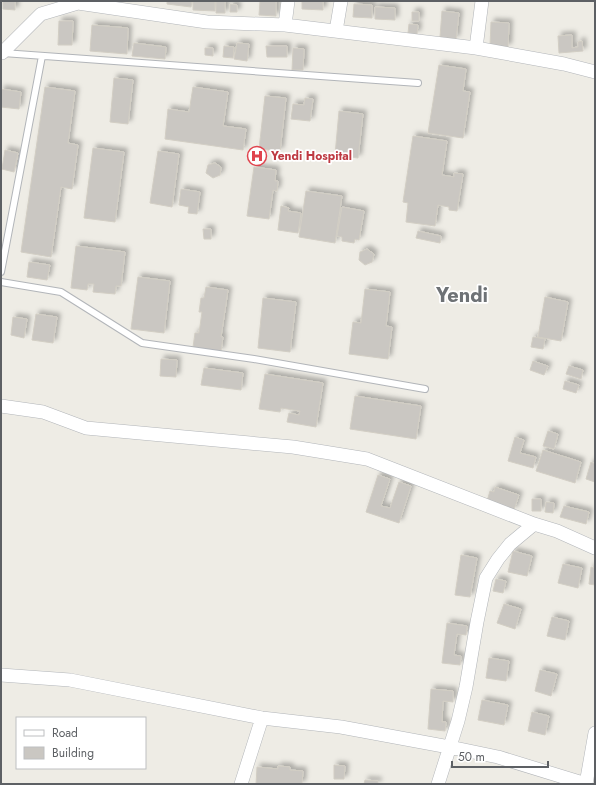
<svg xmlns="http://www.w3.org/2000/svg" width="596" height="785" font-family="Jost,sans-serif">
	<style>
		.building { fill: #cac7c2; stroke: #d2cec4; filter: url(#shadow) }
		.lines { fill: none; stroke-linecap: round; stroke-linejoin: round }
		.lane-casing { stroke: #b2b5b9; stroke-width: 8 }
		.street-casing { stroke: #b2b5b9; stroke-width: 14 }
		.lane { stroke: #fff; stroke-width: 6 }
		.street { stroke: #fff; stroke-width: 13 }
		.labels { text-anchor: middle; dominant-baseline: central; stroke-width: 3.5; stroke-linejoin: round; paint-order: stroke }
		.health-label { font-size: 12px; font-weight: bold; fill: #be3a42; stroke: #fff; text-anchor: start }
		.town-label { font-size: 20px; font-weight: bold; fill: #6e7276; stroke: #fff }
	</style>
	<defs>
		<filter id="shadow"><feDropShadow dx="3.5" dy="-3.5" stdDeviation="2" flood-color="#0004"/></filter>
	</defs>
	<rect width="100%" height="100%" fill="#eeece5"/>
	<path class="building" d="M3 1H15V10L3 9Z
		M167 1H192L191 7 167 4Z
		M193 1H215V11L193 10Z
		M216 1H225V13H216Z
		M260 1H276V16L259 15Z
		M302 1H323V10L302 9Z
		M230 4 237 5V12H230Z
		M354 4 372 5V18L353 17Z
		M375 7 395 8V20L375 19Z
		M442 11 459 13 456 39 440 37Z
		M412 12H419V21H412Z
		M59 21H73L72 45H58Z
		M491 22 509 23 508 47 490 46Z
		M409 24 418 25 417 34 408 33Z
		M92 25 128 28 127 54 90 51Z
		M572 35V48L578 47V42L582 41 583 51 559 53 558 36Z
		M134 43 166 47 165 59 132 56Z
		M237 43 249 44 247 61 234 59Z
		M224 46 234 47 233 58 223 57Z
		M266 46H287V57H267Z
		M205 48H213V56L205 55Z
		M293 48 304 49 303 70H292Z
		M439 65 466 69 463 91 470 92 463 138 428 133Z
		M114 78 133 80 128 124 110 122Z
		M45 87 75 91 68 143 78 145 72 189 61 187 51 257 21 252Z
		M193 87 228 92 223 126 246 129 243 150 165 139 168 109 189 112Z
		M1 89 21 92 19 109 1 107Z
		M265 96 286 98 280 151 259 149Z
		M305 98 313 99 310 121 291 119 293 104 304 105Z
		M339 111 363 114 358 158 335 155Z
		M413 136 447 141 442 175 454 177V173L463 174 457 211 449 210V207L438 205 435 226 406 222 408 203 403 202Z
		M93 148 124 152 115 222 84 218Z
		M5 150 18 153 14 172 2 169Z
		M158 151 179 154 172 207 150 203Z
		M215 163 221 167 220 175 213 178 206 173 208 165Z
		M254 167 276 170 275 181H278L277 191 273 190 269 219 247 216Z
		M181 189 200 192 197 214 188 213 189 207 179 205Z
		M306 191 342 196 335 243 299 237Z
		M281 206 289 208 288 211 301 213 298 233 278 230Z
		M342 207 364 211 359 240 355 239 354 243 342 241V237L337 236Z
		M203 229H211V239H204Z
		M418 231 441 236 440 243 416 238Z
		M76 246 125 252 121 286H116L115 294 93 292 94 284H88L87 290 71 288Z
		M367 249 374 254 372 262 365 265 359 260 360 252Z
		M29 262 50 265 47 280 27 277Z
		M138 277 170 281 164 333 131 329Z
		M206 287 228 290 221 337H223L221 351 193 347 195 333H199L202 312H199L201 298H204Z
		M365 289 390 292 386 326 392 327 388 359 349 354 353 322 361 323Z
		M545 297 568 302 561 341 538 337Z
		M263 298 296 302 290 352 258 348Z
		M36 314 57 317 53 343 32 340Z
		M13 317 27 319 24 338 11 335Z
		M533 337 545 339 543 349 531 347Z
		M161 359 177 360 176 377 160 376Z
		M533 361 548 366 544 375 530 370Z
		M569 366 583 370 581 379 566 374Z
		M204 368 243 373 241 390 201 385Z
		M265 374 323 383 316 427 287 422 289 413 299 415 300 411 281 408 280 412 259 409Z
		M565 381 579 385 576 393 563 389Z
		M355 396 421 406 416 439 350 429Z
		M548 431 558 434 554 449 543 446Z
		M515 437 524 440 520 453 536 457 533 468 508 461Z
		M543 450 581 462 575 483 536 471Z
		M591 462 595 464V482L586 479Z
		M378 475 390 479 381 506 390 508 399 482 411 486 399 523 366 512Z
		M495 487 519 495 514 510 487 501 490 491 494 492Z
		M532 499H541V511H532Z
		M546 502 554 503 553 513 545 512Z
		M564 506 589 512 586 524 560 517Z
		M513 551 532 556 527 576 508 572Z
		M461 555 477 558 470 597 455 595Z
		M563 564 582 568 578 588 558 583Z
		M591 567 595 568V585L589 584Z
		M496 579 506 581 503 593 493 591Z
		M504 604 521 609 515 629 497 623Z
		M552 617 569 621 565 640 547 636Z
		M447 623 467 626 466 635 457 634 454 655 461 656 460 665 442 663Z
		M489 658 509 661 506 681 486 678Z
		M540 670 557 674 551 696 535 691Z
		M431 689 453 691V702L443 701 442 722H446L445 731 428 729Z
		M482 700 508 705 504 725 478 720Z
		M532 712 549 716 545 735 528 731Z
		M334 765 345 766 344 779H334Z
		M278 766 290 767V770L303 771 302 784H256L257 767 278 769Z
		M365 780 378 781V784H364Z"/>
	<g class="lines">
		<defs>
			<path id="lane" d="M3 53 418 83
				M1 272 42 56
				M1 282 61 292 142 343 254 359 425 389"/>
			<path id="street" d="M285 25 288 1
				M336 31 341 1
				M476 48 482 1
				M2 53 41 14 78 3 207 22 285 25 476 48 564 64 595 72
				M1 406 43 412 86 428 293 447 367 459 534 524 557 531 595 548
				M1 675 70 680 262 718 341 727 449 747 498 757 586 784 595 733
				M241 784 262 718
				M438 784 458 721 466 687 477 622 486 578 498 559 510 544 534 524"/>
		</defs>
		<use href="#lane" class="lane-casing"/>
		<use href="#street" class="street-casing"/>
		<use href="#lane" class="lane"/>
		<use href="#street" class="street"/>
	</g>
	<defs>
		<symbol id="hospital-ring" viewBox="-11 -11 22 22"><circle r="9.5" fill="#fff" stroke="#e0444e" stroke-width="1.5"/><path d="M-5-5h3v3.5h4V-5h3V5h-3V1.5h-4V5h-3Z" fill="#e0444e"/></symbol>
	</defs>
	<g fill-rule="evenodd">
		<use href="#hospital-ring" x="246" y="145" width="22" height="22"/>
	</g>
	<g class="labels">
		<g class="health-label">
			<text x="271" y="156">Yendi Hospital</text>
		</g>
		<g class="town-label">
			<text x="462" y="295">Yendi</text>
		</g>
	</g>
	<rect width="596" height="785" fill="none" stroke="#5d6064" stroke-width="4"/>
	<rect x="16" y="717" width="130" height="52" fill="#ffffff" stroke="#bebfc1"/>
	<rect x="24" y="730" width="20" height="6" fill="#ffffff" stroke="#bebfc1"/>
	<text x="52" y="737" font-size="12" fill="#5d6064">Road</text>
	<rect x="24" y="747" width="20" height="12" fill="#cac7c2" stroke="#bebfc1"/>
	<text x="52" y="757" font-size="12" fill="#5d6064">Building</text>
	<path d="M452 761v6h96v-6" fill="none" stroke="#5d6064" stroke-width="2"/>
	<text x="458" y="761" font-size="12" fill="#5d6064" stroke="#ffffff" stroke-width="3" paint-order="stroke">50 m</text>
</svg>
